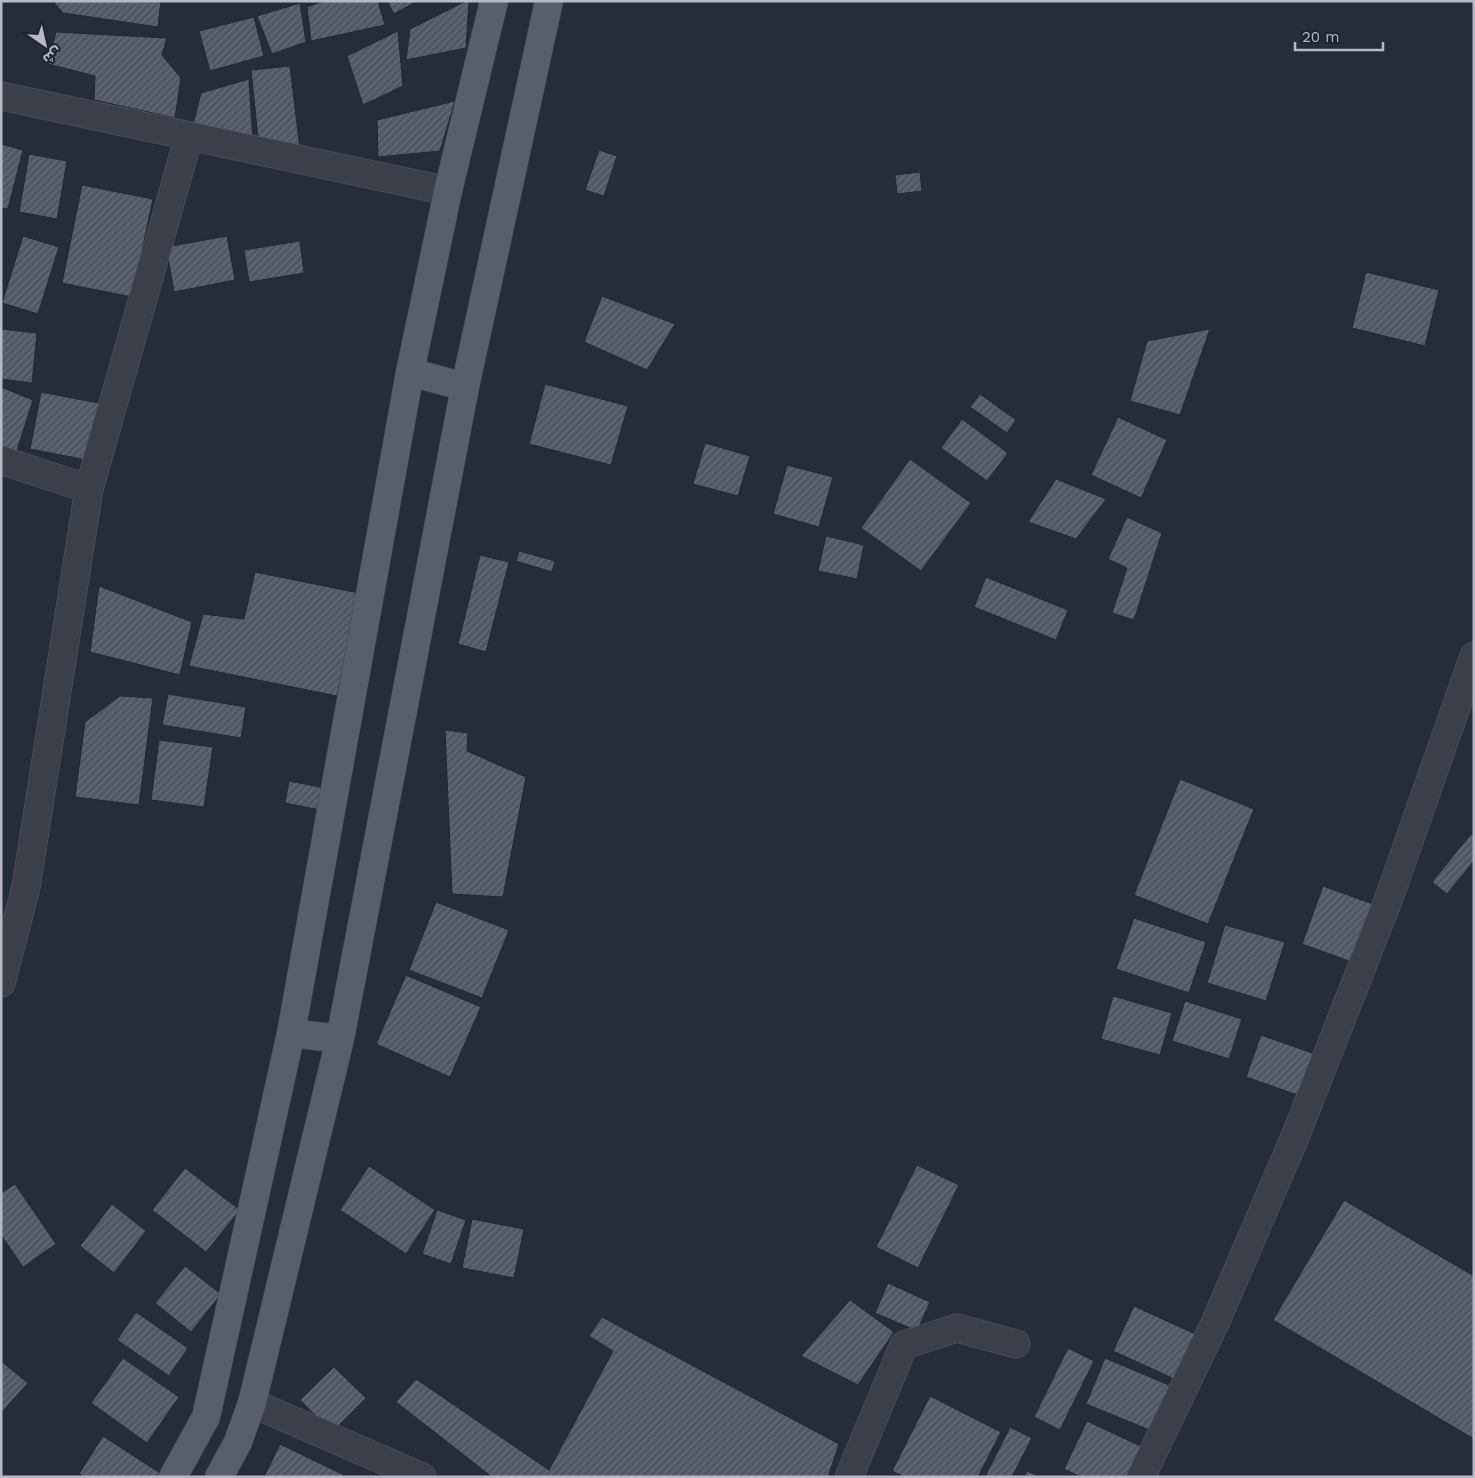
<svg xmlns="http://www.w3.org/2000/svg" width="1475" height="1478" font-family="'Work Sans','Noto Sans Arabic',sans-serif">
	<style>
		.building { fill: url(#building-hatch); stroke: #212631 }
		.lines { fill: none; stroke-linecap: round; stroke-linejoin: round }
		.minor-casing { stroke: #585d68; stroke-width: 29 }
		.major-casing { stroke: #434853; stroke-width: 29 }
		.minor { stroke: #3a3f4a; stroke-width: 28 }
		.major { stroke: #585e6a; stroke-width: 28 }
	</style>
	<defs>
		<pattern id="building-hatch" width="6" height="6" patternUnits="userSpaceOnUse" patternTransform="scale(1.25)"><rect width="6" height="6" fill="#505765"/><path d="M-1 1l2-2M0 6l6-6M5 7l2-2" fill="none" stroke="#676d7a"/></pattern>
	</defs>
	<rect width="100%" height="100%" fill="#262d3a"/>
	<path class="building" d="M53 1H161L158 27 63 13Z
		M324 1H378L385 25 311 41 307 7Z
		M387 1H417L394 14Z
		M466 1H469L466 48 406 60 410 29Z
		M300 3 306 42 272 54 257 16Z
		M254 17 264 56 210 71 199 31Z
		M398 31 403 86 363 105 347 56Z
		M56 32 167 38 162 55 181 78 175 118 94 100 95 76 48 64Z
		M290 66 300 149 259 148 251 70Z
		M249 79 253 142 191 133 201 93Z
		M455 101 440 151 378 157 377 120Z
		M1 144 23 150 8 209 1 208Z
		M599 150 617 156 604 196 585 190Z
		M29 154 67 161 57 219 19 212Z
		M920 172 922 191 897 194 895 175Z
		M82 185 153 199 132 297 62 283Z
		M23 236 59 247 38 314 2 303Z
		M227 236 235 280 174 292 166 247Z
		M300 241 304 273 249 282 244 250Z
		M1366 272 1439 290 1425 346 1352 328Z
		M602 296 675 324 647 370 584 342Z
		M1 329 37 333 32 383 1 379Z
		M1210 329 1180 415 1130 401 1147 341Z
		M545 384 628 406 611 465 529 444Z
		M1 387 33 400 13 463 1 458Z
		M41 392 104 404 92 461 30 449Z
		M980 394 1016 420 1007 433 970 407Z
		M1118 417 1167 440 1141 498 1091 475Z
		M962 419 1008 453 987 481 941 448Z
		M705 443 750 456 738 496 693 484Z
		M910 459 971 503 921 571 861 528Z
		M787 465 833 477 819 527 773 514Z
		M1056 479 1106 499 1076 539 1028 522Z
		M1127 517 1162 533 1134 620 1112 613 1127 568 1108 559Z
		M826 536 864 545 857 579 818 571Z
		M519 551 555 561 552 572 516 561Z
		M480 555 509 562 486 652 458 644Z
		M255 572 359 593 337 696 189 666 203 614 244 619Z
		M986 577 1068 610 1056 640 974 607Z
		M99 586 192 622 180 675 90 652Z
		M168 694 246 707 241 738 162 725Z
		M120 696 153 698 139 805 75 797 85 722Z
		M445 730 468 733 467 751 526 777 503 897 452 894Z
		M159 740 213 747 204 807 151 800Z
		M1180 779 1254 809 1208 924 1134 895Z
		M289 781 325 788 320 810 285 803Z
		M1471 834 1474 836V861L1447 894 1432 882Z
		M1323 886 1381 907 1360 965 1302 944Z
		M436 902 509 930 482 998 409 970Z
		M1134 918 1206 942 1189 993 1116 969Z
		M1225 925 1285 942 1266 1001 1207 983Z
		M406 975 481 1007 450 1077 376 1044Z
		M1113 996 1172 1013 1160 1055 1101 1039Z
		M1185 1001 1242 1019 1229 1059 1172 1041Z
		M1261 1035 1338 1062 1323 1104 1246 1077Z
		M917 1165 959 1185 918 1268 876 1247Z
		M369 1166 435 1210 406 1254 340 1210Z
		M185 1168 240 1210 206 1252 152 1210Z
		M15 1184 56 1244 23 1267 1 1235V1193Z
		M1344 1200 1474 1276V1439L1273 1320Z
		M112 1204 146 1231 114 1273 80 1246Z
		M437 1210 466 1220 451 1264 422 1254Z
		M472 1219 524 1229 514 1278 462 1268Z
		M185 1266 221 1294 191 1332 155 1303Z
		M888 1283 930 1302 917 1331 875 1313Z
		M850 1300 894 1332 858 1385 801 1356Z
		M1134 1306 1202 1337 1181 1382 1113 1351Z
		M136 1312 188 1348 169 1376 117 1340Z
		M602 1317 839 1444 828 1477H492L396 1402 416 1379 549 1470 613 1351 589 1336Z
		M1068 1348 1094 1361 1060 1430 1034 1417Z
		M123 1358 179 1397 147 1443 91 1403Z
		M1105 1358 1176 1388 1157 1433 1086 1404Z
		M1 1361 28 1383 1 1413Z
		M334 1367 366 1398 332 1432 300 1400Z
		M930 1396 1001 1432 978 1477H904L892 1471Z
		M1087 1421 1149 1450 1137 1477H1081L1064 1469Z
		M1010 1427 1032 1438 1012 1477H985Z
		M103 1436 160 1473 158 1477H84L79 1474Z
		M280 1444 348 1477H264Z
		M1027 1471 1041 1477H1024Z"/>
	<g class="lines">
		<defs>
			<path id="minor" d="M1 96 448 191
				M1 460 89 489 189 136
				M1 983 26 887 89 489
				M252 1403 422 1477
				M849 1477 904 1345 957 1328 1016 1344
				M1141 1477 1215 1323 1295 1137 1389 898 1474 656"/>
			<path id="major" d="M410 372 465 387
				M291 1033 340 1039
				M173 1477 206 1417 291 1033 410 372 448 191 494 1
				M219 1477 238 1442 252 1403 340 1039 465 387 549 1"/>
		</defs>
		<use href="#minor" class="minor-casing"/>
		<use href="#major" class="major-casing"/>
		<use href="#minor" class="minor"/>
		<use href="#major" class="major"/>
	</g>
	<rect width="1475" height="1478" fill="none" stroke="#b6bac6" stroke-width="5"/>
	<g transform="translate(45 45) rotate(146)" stroke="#1f242f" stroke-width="4" paint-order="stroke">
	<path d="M0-4L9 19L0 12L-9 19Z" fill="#b6bac6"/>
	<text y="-8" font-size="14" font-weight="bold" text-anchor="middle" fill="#b6bac6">ش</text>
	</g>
	<path d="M1295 42v8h88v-8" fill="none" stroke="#b6bac6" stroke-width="2.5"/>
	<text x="1302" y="42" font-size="15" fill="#b6bac6" stroke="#1f242f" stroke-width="4" paint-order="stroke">20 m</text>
</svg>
